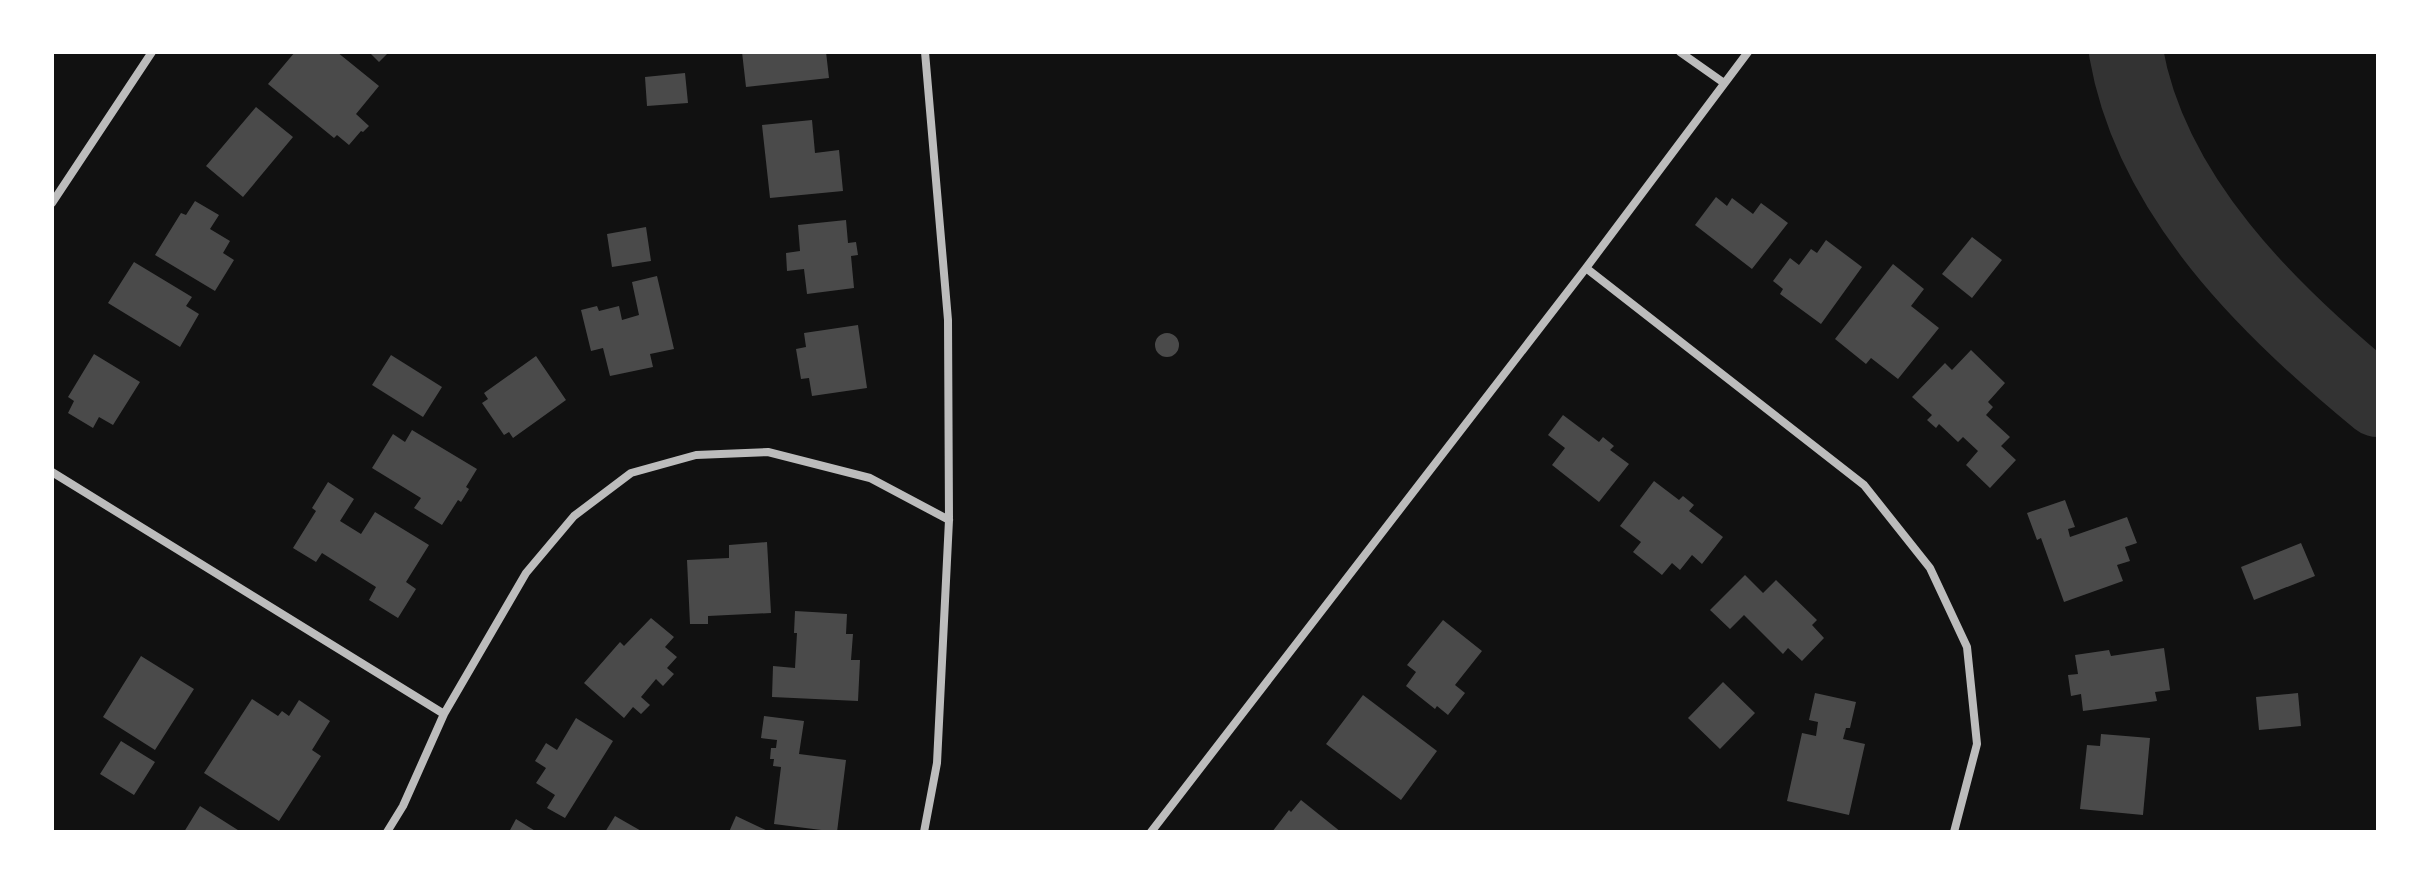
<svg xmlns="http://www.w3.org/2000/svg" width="2430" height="884" font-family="Figtree,sans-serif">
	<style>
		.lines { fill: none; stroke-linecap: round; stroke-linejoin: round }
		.river { stroke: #333; stroke-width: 74 }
		.building { fill: #4a4a4a }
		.minor { stroke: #bcbcbc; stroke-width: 8 }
	</style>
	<rect width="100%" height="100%" fill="#111"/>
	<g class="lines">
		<path class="river" d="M2126 52C2151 196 2269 311 2378 400"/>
	</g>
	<path class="building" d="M295 52H337L379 86 356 114 369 126 363 132 361 131 349 145 337 135 334 138 268 84Z
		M369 52H389L379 62Z
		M742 52H826L829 78 746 87Z
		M685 73 688 103 647 106 645 77Z
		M256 107 293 137 243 197 206 166Z
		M812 120 815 153 839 150 843 191 770 198 762 125Z
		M1716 197 1727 206 1732 198 1753 214 1761 203 1788 223 1752 269 1695 225Z
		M195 201 219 215 210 229 230 241 223 253 234 260 215 291 155 255 181 213 186 215Z
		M846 220 848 243 856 242 858 255 851 256 854 288 807 294 804 269 787 271 786 253 800 251 798 225Z
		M646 227 651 261 612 267 607 234Z
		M1972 237 2002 260 1972 298 1942 274Z
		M1826 240 1862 267 1821 324 1780 294 1783 289 1773 281 1790 258 1799 265 1811 249 1817 253Z
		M134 262 192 297 186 306 199 314 180 347 108 303Z
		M1893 264 1924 289 1911 306 1939 328 1898 379 1871 358 1866 364 1835 339Z
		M657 276 674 349 650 354 653 367 610 376 603 348 591 351 581 310 597 306 599 311 619 306 622 320 639 315 632 282Z
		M858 325 867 388 812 396 809 378 801 379 796 349 806 347 804 333Z
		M1155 345a12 12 0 1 1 24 0a12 12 0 1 1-24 0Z
		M1971 350 2005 383 1988 402 1993 407 1986 415 2010 437 2001 446 2016 460 1990 488 1966 465 1978 451 1963 437 1958 442 1939 424 1936 428 1927 420 1932 415 1912 397 1945 363 1952 370Z
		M94 354 140 382 113 425 99 417 93 428 68 413 74 401 68 397Z
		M391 355 442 387 423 417 372 385Z
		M536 356 566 400 513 438 509 432 504 435 482 403 488 399 484 393Z
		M1563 415 1599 442 1603 437 1614 446 1610 450 1629 464 1599 502 1552 465 1565 448 1548 435Z
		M412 430 477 469 466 487 469 489 461 502 458 500 442 525 414 508 421 498 372 468 393 434 405 442Z
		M1654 481 1679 500 1683 496 1694 505 1689 511 1723 537 1702 564 1692 555 1680 570 1672 563 1662 575 1633 552 1641 542 1620 526Z
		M328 482 354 499 340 521 361 534 375 512 429 545 406 582 416 589 398 618 369 600 376 587 322 553 316 562 293 548 316 511 312 508Z
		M2065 500 2075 527 2068 529 2070 537 2127 517 2137 543 2125 547 2130 561 2117 565 2123 581 2064 602 2041 538 2037 540 2027 513Z
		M767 542 771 613 708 616V624H690L687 560 729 558V545Z
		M2301 543 2315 576 2254 600 2241 567Z
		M1745 575 1763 593 1776 580 1817 620 1812 625 1824 638 1802 661 1788 648 1783 654 1744 615 1730 629 1710 610Z
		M795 611 847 614 846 634H853L851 660H860L858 701 772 697 773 666 795 668 797 633H794Z
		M651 618 674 637 665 647 677 657 667 668 674 674 663 686 656 679 641 697 650 705 641 714 633 707 624 718 584 683 620 642 624 646Z
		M1443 620 1482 651 1455 685 1465 693 1448 715 1437 706 1435 709 1406 686 1416 672 1407 665Z
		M2164 648 2170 690 2155 692 2157 701 2083 711 2081 694 2071 696 2068 675 2078 674 2075 655 2109 650 2111 656Z
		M141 656 194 689 155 750 103 717Z
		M1723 682 1755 713 1720 749 1688 718Z
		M1815 693 1856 702 1850 728H1846L1843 739 1865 744 1849 815 1787 801 1802 733 1816 736 1818 722 1809 720Z
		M2298 693 2301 726 2259 730 2256 697Z
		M1363 695 1437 751 1401 800 1326 744Z
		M252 699 278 716 282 711 289 716 299 700 330 721 312 750 321 756 279 821 204 773Z
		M764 716 804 721 799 754 846 760 837 832 774 824 781 767 773 766 774 759H770L771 748H776L777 740 761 738Z
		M576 718 613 741 565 818 547 808 555 795 536 783 546 768 535 761 546 743 557 750Z
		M2101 734 2150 738 2143 815 2080 809 2087 745 2100 746Z
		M121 741 155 762 134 795 100 774Z
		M1301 800 1341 832H1272L1289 810 1291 812Z
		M200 806 241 832H184Z
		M615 816 643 832H605Z
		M736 816 770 832H729Z
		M516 819 537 832H509Z"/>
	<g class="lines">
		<path class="minor" d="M1680 52 1724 83
			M52 203 152 52
			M1586 268 1864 485 1930 568 1967 647 1977 744 1954 832
			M52 472 444 714
			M387 832 403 806 444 714 526 573 574 516 631 473 696 455 768 452 870 478 949 520
			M924 832 937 763 949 520 948 320 925 52
			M1151 832 1586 268 1748 52"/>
	</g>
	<rect width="2430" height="884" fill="none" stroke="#ffffff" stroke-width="108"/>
</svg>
